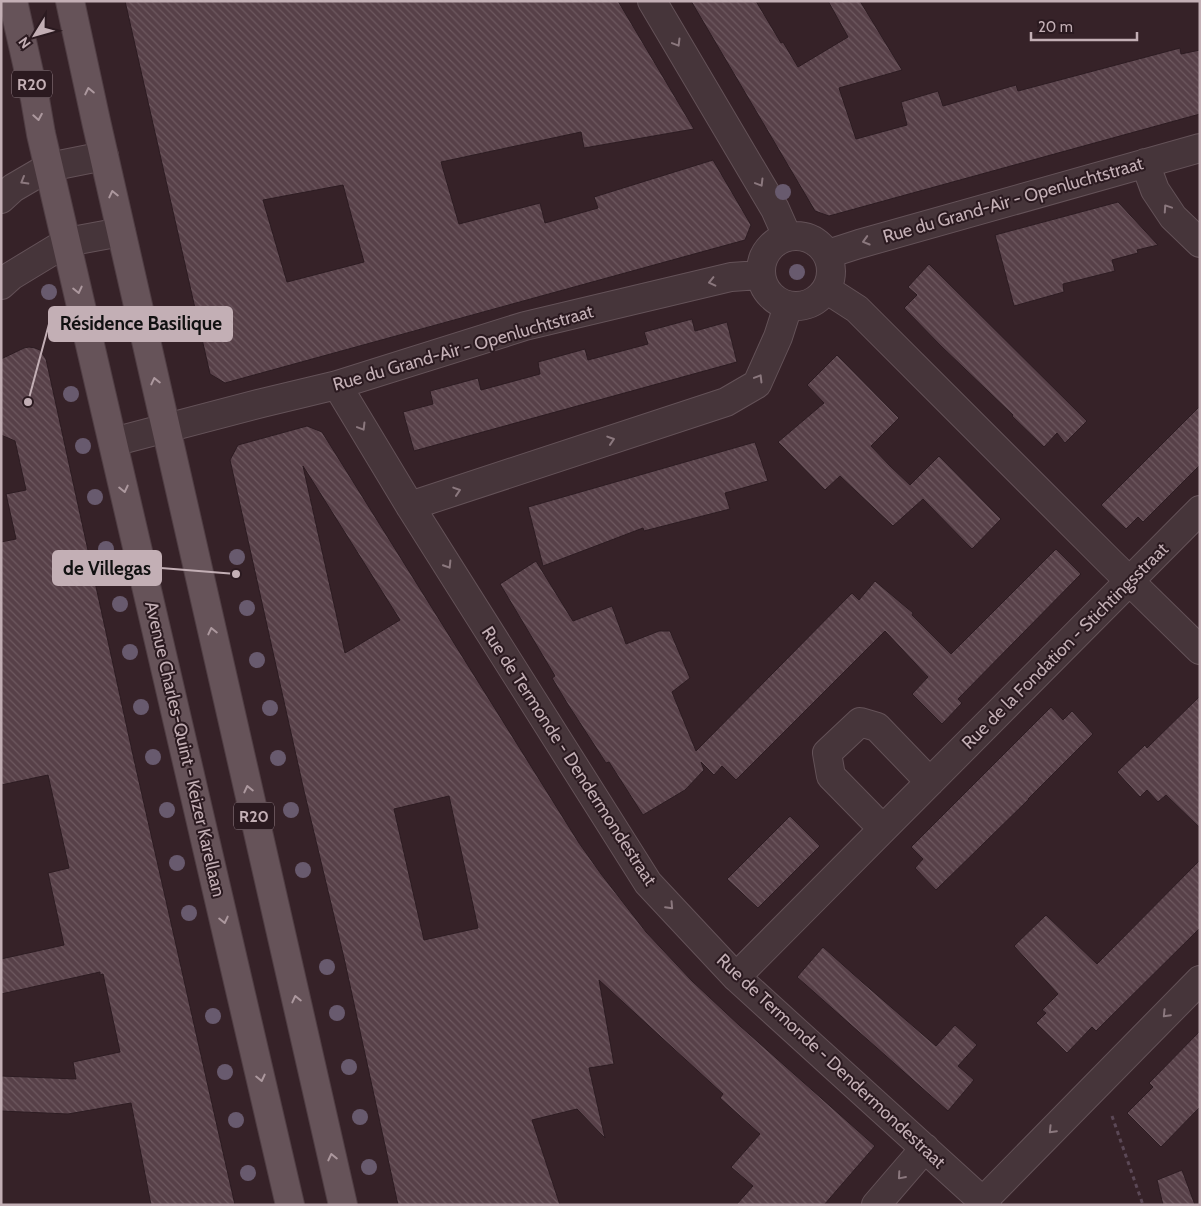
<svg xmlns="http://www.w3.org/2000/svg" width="1201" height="1206" font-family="Cabin,sans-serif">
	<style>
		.building { fill: url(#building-back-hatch); stroke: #2d1c22; fill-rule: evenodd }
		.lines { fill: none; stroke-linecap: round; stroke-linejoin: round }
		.minor-casing { stroke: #645258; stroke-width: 30 }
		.primary-casing { stroke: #503e44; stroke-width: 30 }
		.path { stroke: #5b4856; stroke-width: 3; stroke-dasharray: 4 4; stroke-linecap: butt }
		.minor { stroke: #46353a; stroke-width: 28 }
		.primary { stroke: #665359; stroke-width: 28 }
		.tree { fill: #685a6e }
		.oneway { stroke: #8b787e }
		.oneway2 { stroke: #ac989e }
		.labels { text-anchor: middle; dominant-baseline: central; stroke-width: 4; stroke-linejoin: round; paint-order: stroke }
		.shield { fill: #2b1a20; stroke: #958288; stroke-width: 1 }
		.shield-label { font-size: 16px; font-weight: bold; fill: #c3afb5 }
		.street-label { font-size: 18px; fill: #c3afb5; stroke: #2b1a20 }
		.leader { fill: none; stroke: #c3afb5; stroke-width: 2 }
		.callout-dot { fill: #c3afb5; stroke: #2b1a20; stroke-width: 2 }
		.callout { fill: #c3afb5; stroke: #c3afb5; stroke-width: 2 }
		.callout-label { font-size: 19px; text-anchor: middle; font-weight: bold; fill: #111 }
	</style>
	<defs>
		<pattern id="building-back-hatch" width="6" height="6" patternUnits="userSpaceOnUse" patternTransform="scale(1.25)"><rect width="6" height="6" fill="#574048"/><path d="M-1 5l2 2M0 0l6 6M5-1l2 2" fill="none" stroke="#6e5960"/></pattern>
	</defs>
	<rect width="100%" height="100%" fill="#362228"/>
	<path class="building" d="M125 1H618L694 129 584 148 581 132 441 162 459 224 540 203 545 223 598 208 594 197 713 160 751 225 745 240 225 383 210 374ZM343 185 364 262 287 282 263 200Z
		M691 1H756L781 43 783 42 798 67 848 37 828 1H860L902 70 839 88 856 139 907 125 901 102 938 91 943 106 1016 85 1018 91 1180 48 1181 54 1200 50V114L829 216 815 211Z
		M1118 202 1158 245 1137 250 1138 253 1112 260 1115 271 1063 284 1064 292 1014 306 995 235Z
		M929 264 1087 421 1065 443 1057 433 1044 447 1012 416 1013 415 941 346 904 308 917 295 908 287Z
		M692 319 695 331 727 322 737 362 414 451 403 412 433 404 430 391 478 378 481 390 540 374 538 362 585 349 588 360 648 344 644 332Z
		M29 347 35 348 40 350 46 359 133 755 235 1205H151L131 1103 68 1114 1 1111V1076L76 1079 73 1062 120 1052 103 974 100 975V972L1 994V959L64 945 48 873 69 868 48 775 1 785V542L16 539 6 494 26 490 15 441 1 435V359L24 348Z
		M837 355 899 418 871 446 890 466 910 485 939 456 1001 519 972 549 923 499 893 526 840 476 825 490 778 442 824 403 807 385Z
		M1200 406V465L1143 522 1138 517 1126 529 1101 505Z
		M307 426 322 432 579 843 601 874 646 932 692 981 740 1026 875 1146 824 1205H736L753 1186 731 1167 760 1134 720 1098 723 1094 599 980 614 1064 589 1068 605 1138 577 1109 532 1120 560 1205H398L344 958 304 791 230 460 238 445ZM303 466 400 620 345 653ZM449 796 478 928 424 940 394 809Z
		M755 442 768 481 725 493 730 509 644 531 643 528 543 566 528 507Z
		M1056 549 1081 574 958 699 962 703 942 724 912 694 928 677 885 631 736 780 722 766 714 775 701 762 704 770 685 790 643 815 609 762 606 763 567 703 552 678 555 676 500 584 536 561 573 621 612 606 626 644 659 631H670L690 678 672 692 696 751 852 593 859 600 875 581 913 613 912 615 951 654Z
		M1200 696V828L1166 795 1158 802 1147 790 1140 797 1117 772 1145 745 1147 748Z
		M1051 707 1063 720 1072 711 1093 734 1028 799H1029L936 890 915 868 923 859 911 847Z
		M790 816 820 846 758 908 727 879Z
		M1200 860V928L1096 1031 1092 1027 1067 1053 1036 1023 1046 1013 1042 1010 1058 994 1014 946 1046 915 1097 964Z
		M823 947 862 982 936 1046 955 1025 977 1045 958 1066 974 1080 948 1111 797 977Z
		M1200 1031V1107L1161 1147 1127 1113 1153 1087 1149 1083Z
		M1182 1170 1195 1205H1163L1157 1180Z"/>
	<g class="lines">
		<defs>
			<path id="minor" d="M652 1 775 209 787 236
				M1145 163 1155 190 1173 217 1200 243
				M1 199 13 188 49 167 104 156
				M761 271a35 35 0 1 1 70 0a35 35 0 1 1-70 0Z
				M828 254 859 244 1200 148
				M1 285 11 276 67 242 121 232
				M826 289 857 309 1109 561 1200 650
				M337 385 410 506 648 883 736 977 987 1205
				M113 442 262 403 337 385 525 326 731 277 760 275
				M410 506 726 402 757 384 778 337 788 306
				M883 829 831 776 827 753 860 722 877 727 930 782
				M736 977 1200 510
				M983 1201 1200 980
				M876 1205 925 1148"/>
			<path id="primary" d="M13 1 35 99 41 134 290 1205
				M70 1 96 121 343 1205"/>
		</defs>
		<use href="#minor" class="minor-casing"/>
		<use href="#primary" class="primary-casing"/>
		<path class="path" d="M1112 1116 1143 1205"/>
		<use href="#minor" class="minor"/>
		<use href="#primary" class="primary"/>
	</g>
	<g class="tree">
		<circle cx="783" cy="192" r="8"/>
		<circle cx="797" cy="272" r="8"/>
		<circle cx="49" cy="292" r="8"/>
		<circle cx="71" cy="394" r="8"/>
		<circle cx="83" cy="446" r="8"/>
		<circle cx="95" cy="497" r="8"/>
		<circle cx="106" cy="549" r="8"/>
		<circle cx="237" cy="557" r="8"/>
		<circle cx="120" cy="604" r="8"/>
		<circle cx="247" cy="608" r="8"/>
		<circle cx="130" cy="652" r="8"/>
		<circle cx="257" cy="660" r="8"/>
		<circle cx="141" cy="707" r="8"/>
		<circle cx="270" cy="708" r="8"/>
		<circle cx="153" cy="757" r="8"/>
		<circle cx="278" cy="758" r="8"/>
		<circle cx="167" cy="810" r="8"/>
		<circle cx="291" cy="810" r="8"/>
		<circle cx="177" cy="863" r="8"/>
		<circle cx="303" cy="870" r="8"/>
		<circle cx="189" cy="913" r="8"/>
		<circle cx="327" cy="967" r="8"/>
		<circle cx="337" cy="1013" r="8"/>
		<circle cx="213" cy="1016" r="8"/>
		<circle cx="349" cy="1067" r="8"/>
		<circle cx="225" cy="1072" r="8"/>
		<circle cx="360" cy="1117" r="8"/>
		<circle cx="236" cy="1120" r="8"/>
		<circle cx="369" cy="1167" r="8"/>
		<circle cx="248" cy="1173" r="8"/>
	</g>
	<defs><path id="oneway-chevron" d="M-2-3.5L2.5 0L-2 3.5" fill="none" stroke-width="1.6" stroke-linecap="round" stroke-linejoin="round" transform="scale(1.25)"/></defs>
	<g class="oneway">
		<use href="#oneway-chevron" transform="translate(677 43) rotate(59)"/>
		<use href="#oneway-chevron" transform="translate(24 181) rotate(150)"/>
		<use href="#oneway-chevron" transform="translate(760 183) rotate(59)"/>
		<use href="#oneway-chevron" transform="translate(1167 208) rotate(-124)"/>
		<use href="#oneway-chevron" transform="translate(866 241) rotate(164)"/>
		<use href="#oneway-chevron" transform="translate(712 282) rotate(167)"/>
		<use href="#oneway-chevron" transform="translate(759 378) rotate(-59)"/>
		<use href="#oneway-chevron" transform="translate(362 427) rotate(59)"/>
		<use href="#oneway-chevron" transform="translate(611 440) rotate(-18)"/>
		<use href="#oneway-chevron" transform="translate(457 491) rotate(-18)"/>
		<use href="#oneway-chevron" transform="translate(448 565) rotate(58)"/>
		<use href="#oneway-chevron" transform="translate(670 906) rotate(47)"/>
		<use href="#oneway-chevron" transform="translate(1166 1014) rotate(134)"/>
		<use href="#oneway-chevron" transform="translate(1052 1130) rotate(134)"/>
		<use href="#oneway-chevron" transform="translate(901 1176) rotate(131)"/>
	</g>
	<g class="oneway2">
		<use href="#oneway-chevron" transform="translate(89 91) rotate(-102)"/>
		<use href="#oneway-chevron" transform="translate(38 117) rotate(80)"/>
		<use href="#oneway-chevron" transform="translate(113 194) rotate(-103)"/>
		<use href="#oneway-chevron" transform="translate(78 290) rotate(77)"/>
		<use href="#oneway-chevron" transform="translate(155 381) rotate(-103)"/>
		<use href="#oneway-chevron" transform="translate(124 489) rotate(77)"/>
		<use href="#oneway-chevron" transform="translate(212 631) rotate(-103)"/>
		<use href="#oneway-chevron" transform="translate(248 789) rotate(-103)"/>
		<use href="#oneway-chevron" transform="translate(224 920) rotate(77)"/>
		<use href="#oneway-chevron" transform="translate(296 999) rotate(-103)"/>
		<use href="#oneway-chevron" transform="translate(261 1078) rotate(77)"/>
		<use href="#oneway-chevron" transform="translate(332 1157) rotate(-103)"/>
	</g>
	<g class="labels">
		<g class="shield">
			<rect x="12" y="70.5" width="40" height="27" rx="4"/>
			<rect x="234" y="802.5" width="40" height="27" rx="4"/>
		</g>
		<g class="shield-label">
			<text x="32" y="84">R20</text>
			<text x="254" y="816">R20</text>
		</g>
		<g class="street-label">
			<text transform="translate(1013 200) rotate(-16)">Rue du Grand-Air - Openluchtstraat</text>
			<text transform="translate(463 348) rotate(-16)">Rue du Grand-Air - Openluchtstraat</text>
			<text transform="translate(1065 646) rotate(-45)">Rue de la Fondation - Stichtingsstraat</text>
			<text transform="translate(185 749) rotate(77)">Avenue Charles-Quint - Keizer Karellaan</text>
			<text transform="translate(569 756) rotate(57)">Rue de Termonde - Dendermondestraat</text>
			<text transform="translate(831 1061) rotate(43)">Rue de Termonde - Dendermondestraat</text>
		</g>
	</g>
	<path class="leader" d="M28 402L49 324M236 574L161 568"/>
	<g class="callout-dot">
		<circle cx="28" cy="402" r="5"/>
		<circle cx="236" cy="574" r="5"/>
	</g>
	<g class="callout">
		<rect x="49" y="307" width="183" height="34" rx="5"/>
		<rect x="53" y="551" width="108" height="34" rx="5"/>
	</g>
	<g class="callout-label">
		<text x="141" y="330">Résidence Basilique</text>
		<text x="107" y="575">de Villegas</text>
	</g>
	<rect width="1201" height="1206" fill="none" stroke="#c3afb5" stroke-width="5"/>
	<g transform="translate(35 35) rotate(233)" stroke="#2b1a20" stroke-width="4" paint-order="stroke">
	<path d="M0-4L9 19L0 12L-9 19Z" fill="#c3afb5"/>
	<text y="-8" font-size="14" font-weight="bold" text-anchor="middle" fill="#c3afb5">N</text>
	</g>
	<path d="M1031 32v8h106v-8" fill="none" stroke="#c3afb5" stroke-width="2.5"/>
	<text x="1038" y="32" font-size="15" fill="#c3afb5" stroke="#2b1a20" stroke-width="4" paint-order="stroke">20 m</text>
</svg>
